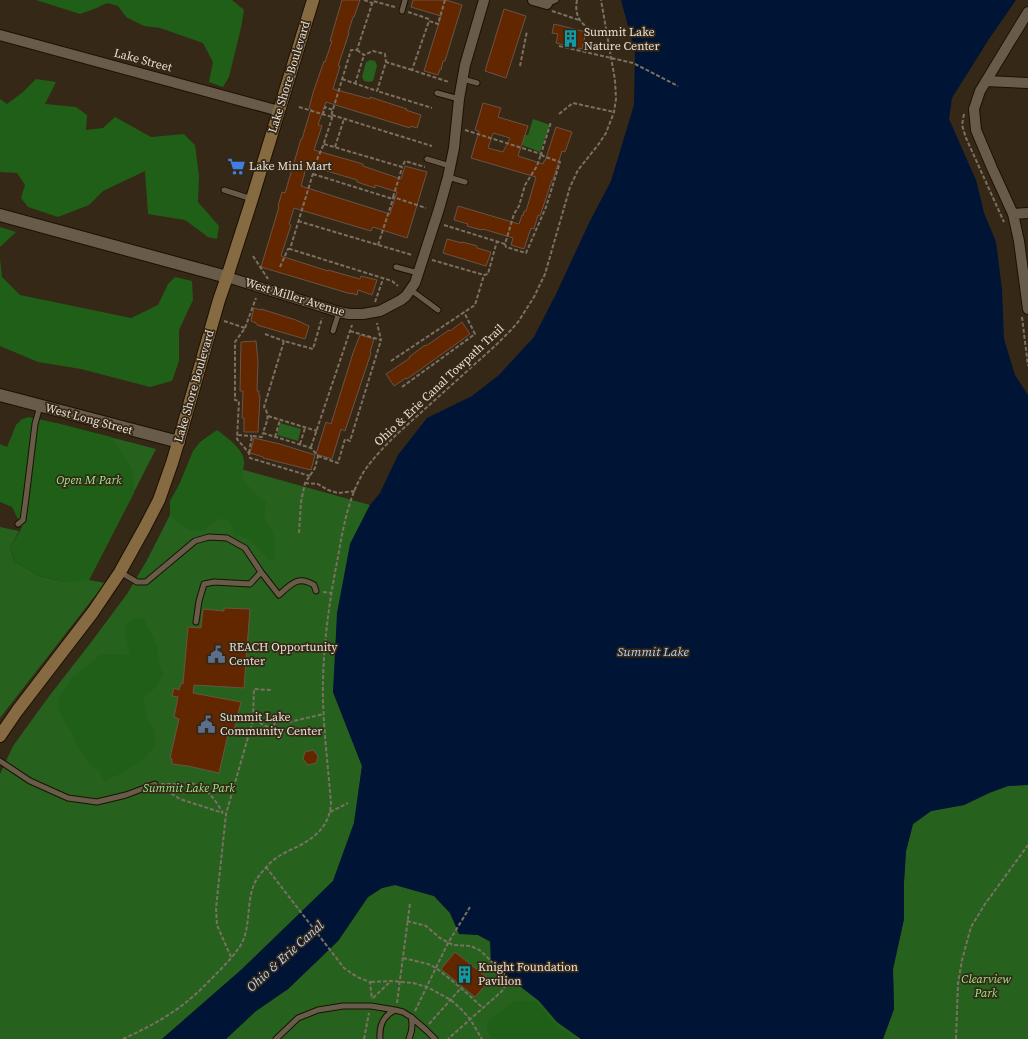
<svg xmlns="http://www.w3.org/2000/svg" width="1028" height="1039" font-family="'Source Serif 4',serif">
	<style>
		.green { fill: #26621e }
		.forest { fill: #205f17 }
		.water { fill: #001435 }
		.building { fill: #632700; stroke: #695348; fill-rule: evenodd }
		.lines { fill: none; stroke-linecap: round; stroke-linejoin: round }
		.service-casing { stroke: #1c1102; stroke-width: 7 }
		.minor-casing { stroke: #1c1102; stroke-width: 12 }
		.tertiary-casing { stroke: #1c1102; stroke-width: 14 }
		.secondary-casing { stroke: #1c1102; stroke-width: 14 }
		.path { stroke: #7b7062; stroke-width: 2; stroke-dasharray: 4 2; stroke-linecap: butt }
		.service { stroke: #695b49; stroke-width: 5 }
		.minor { stroke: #695b49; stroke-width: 10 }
		.tertiary { stroke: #695b49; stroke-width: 12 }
		.secondary { stroke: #866a41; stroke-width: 12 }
		.labels { text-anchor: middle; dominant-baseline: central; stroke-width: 3.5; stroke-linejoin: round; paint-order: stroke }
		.poi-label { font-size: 12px; fill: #e8e0d5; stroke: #352817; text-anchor: start }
		.street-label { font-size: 12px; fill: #e8e0d5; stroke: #352817 }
		.park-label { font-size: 12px; font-style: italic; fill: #98ec8b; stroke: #352817 }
		.water-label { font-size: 13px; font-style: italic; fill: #b7d6fb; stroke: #352817 }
	</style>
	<rect width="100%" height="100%" fill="#352817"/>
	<path class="green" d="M370 60 375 61 377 66 373 81 369 82 364 81 362 77 366 62Z
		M533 119 550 125 540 152 522 145 525 135H528Z
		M56 423 156 449 89 580 105 583 0 718V527L19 531 10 548 14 561 39 576 66 582Z
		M280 423 301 429 298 441 277 435Z
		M194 456 370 505 350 544 333 692 362 766 354 823 333 881 241 970 162 1039H0V774L13 746 50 695 92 641 127 594 146 562 171 513Z
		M1028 785V1039H883L894 1009 893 969 904 919V882L906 851 913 824 931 811 964 805 989 793 1008 786Z
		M395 885 434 896 450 913 459 933 478 935 490 942 557 1022 581 1039H226L256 1011 288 989 338 941 368 897 382 888Z"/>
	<path class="forest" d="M36 0H232L244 10 241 28 229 77 223 87 209 82 213 62 203 43 160 28 144 26 126 17 118 6 107 3 94 9 80 14Z
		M36 79 56 82 45 104 76 107 87 115 86 130 103 128 115 117 151 137 184 134 195 145 199 176 198 202 219 226 217 239 208 237 185 220 148 214 145 171 103 191 89 205 58 217 28 207 21 198 25 185 17 173 0 172V99L7 104 23 92Z
		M0 227 16 232 0 247Z
		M0 258 2 277 20 295 131 318 158 305 168 284 175 277 192 281 193 300 179 330V361L172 381 150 387 81 369 38 362 0 346Z
		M29 417 56 423 111 437 128 462 134 475V493L89 580 66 582 39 576 14 561 10 548 22 527 12 507 0 502V444L7 447 16 425 22 419Z
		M217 430C226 437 243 448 244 461 245 466 242 472 241 476L254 493 266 502 264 519 273 532 275 558 269 560C258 546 252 539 234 534 231 511 217 517 205 530 186 532 184 527 170 516V501L179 485 193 451 200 442Z
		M135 618H143L158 647V661L163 675 154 689 144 696V704L147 718 154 729 156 745 143 760 124 772 104 781 100 772 88 762 77 746 72 732 66 724 59 711 58 699 72 678 100 655 112 654 130 655 125 632 128 622Z
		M515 1001H535L556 1025 575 1039H492L487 1030 488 1020Z"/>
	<path class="water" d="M621 0H1016L989 39 952 98 949 119 976 180 984 213 996 242 1002 289 1004 339 1015 375 1028 395V785L1008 786 989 793 964 805 931 811 913 824 906 851 904 882V919L893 969 894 1009 883 1039H581L557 1022 539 1001 491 964 490 941 478 935 459 934 450 913 434 896 395 885 382 888 368 897 338 941 288 989 256 1011 226 1039H162L241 970 333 881 354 823 362 766 333 692 337 613 350 544 370 505 380 493 398 455 427 418 472 396 499 375 534 337 556 294 590 221 611 181 634 105 635 52Z"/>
	<path class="building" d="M342 0H360L354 17H353L348 33H349L338 66H340L333 89 370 99V97L407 109 406 110 421 115 417 128 411 126 410 128 326 102 318 125 322 126 314 150 363 164V166L401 179 405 166 427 172 407 238 373 227 371 231 294 208 289 224 291 225 281 256 328 271V270L360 279 361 276 377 280 372 295 358 290 357 295 351 293V294L261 267 279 207 278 206 282 192 285 193 301 139H302L311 109 309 108 313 93 324 61 325 62 332 41H330ZM307 165 357 180V182L375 188V185L397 192 390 214 301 186Z
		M413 0H446L462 5 445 61H443L441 70 440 69 438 75 424 71 441 16 411 7Z
		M504 9 526 16 506 78 485 71Z
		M554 24 586 32 582 49 556 43 558 34 552 33Z
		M483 103 501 108 498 117 528 126 518 156 543 164 544 161H545L556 127 572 132 565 152 562 151 553 180H552L540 216 538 215 534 229 531 228 524 249 511 245 513 238 483 229 482 230 467 226 468 224 454 220 458 206 519 224 522 215 523 216 524 211H526L536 177 471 158 479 131 475 130ZM493 133 510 138 503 152 488 148Z
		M447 239 462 243V242L477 246V248L491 252 486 266 443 253Z
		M254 308 261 310V309L296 320 309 326 305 339 257 325 256 323 251 321Z
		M462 322 470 334 407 379 406 378 394 386 386 374 410 358 409 357 425 345 426 346 449 330 450 331Z
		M360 335 374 339 370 352 371 353 345 431 341 429 332 459 316 454 326 422 331 424 353 353Z
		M256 341 258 361 257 391H259V396H260L258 432H244V418H242L243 391H240L241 342Z
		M254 438 280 444 315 455 311 470 263 458V457L250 453Z
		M224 608 250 609 244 688 194 685 193 693 241 702 234 731 229 730 219 773 188 766 172 764V759L170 758 179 719 174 717 178 697 172 696 174 688 179 690 181 683 183 684 188 627 201 628 203 609 224 611Z
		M313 750 318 756 316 763 308 765 303 759 305 752Z
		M455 952 490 980 475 997 441 969Z"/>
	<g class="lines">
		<defs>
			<path id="service" d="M547 4 556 0
				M402 11 405 0
				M463 79 477 83
				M437 93 459 99
				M427 159 450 166
				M448 177 465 182
				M224 190 252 199
				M396 267 418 273
				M411 290 438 310
				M333 331 339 312
				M18 524 23 520 26 498 35 424 40 406
				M120 572 137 582H146L195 541 209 537 227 538 245 548 261 572 279 595C291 584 298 575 314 585L316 591
				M196 622 199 601 204 584 214 582 250 584 261 572
				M0 761 30 781 68 798 97 802 126 795 155 784
				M411 1017 426 1030 435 1039
				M276 1039 298 1018 318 1010 343 1006H371L395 1010
				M380 1039C379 1025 383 1016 395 1010L403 1012 411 1017C413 1025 412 1032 409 1039"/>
			<path id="minor" d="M533 0 547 4
				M1028 12 980 91 974 109 976 130 992 168 1013 214 1019 241 1028 309
				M0 35 279 111
				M986 81 1028 83
				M1013 214 1028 213
				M227 277 339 312 349 314H363L380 311 401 300 406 296 415 283 439 209 448 177 454 148 459 99 465 65 484 0"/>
			<path id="tertiary" d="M0 215 227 277
				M0 395 179 442"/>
			<path id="secondary" d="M0 736 17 711 93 612 120 572 145 527 159 500 172 463 181 433 219 300 227 277 252 199 313 0"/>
		</defs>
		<use href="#service" class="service-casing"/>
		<use href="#minor" class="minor-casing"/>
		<use href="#tertiary" class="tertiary-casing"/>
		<use href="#secondary" class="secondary-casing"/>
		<path class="path" d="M364 0 372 3
			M445 0 438 24 429 21 412 70 449 82
			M577 0C573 20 586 32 606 31
			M395 7 373 1 357 50H351L331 116 332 118 323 146 318 157 290 249 392 281 398 286
			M552 11 579 20
			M408 12 429 19V21
			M559 46 633 63 678 86
			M357 50 364 55 373 51 385 54 386 62
			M520 66 527 31
			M412 70 386 62 377 91 432 108
			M342 79 377 91
			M355 84 364 55
			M299 107 332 117
			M559 114 573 103 614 112
			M964 114 962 125 966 138 1004 222
			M323 115 325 107 333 110
			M332 115 432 146
			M465 130 541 154 551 122
			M324 144 402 167 405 161 425 167
			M335 147 344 119
			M313 174 393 199V197L426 208
			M393 197 402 168
			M298 221 412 255
			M444 225 505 244 514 214 519 206 525 185 537 166 541 154 543 156 560 162 546 207 526 253 506 247 505 244
			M378 245 393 199
			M253 256 268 279
			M432 260 484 275
			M280 267 288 249H290
			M375 302 383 279
			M1022 317 1028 366
			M224 321 245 328 235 342V400L239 401 237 439 249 453 250 458 310 476
			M245 328 256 298
			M350 331 381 340 377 323
			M265 334 284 341
			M391 361 475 305 484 275 488 274 497 241
			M402 387 475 334 464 312
			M268 416 317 431
			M238 435 252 436
			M275 437 280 420
			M300 444 305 428
			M311 447 352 325
			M249 453 252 436 262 437 263 433
			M318 456 338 463 345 439 350 441 381 340
			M305 483 318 484 328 490 338 493 355 491
			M299 533 301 502 305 483 315 468 318 456 311 448 263 433C266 422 271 417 264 407L284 341 313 349 322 318
			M323 592 331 593
			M254 720C261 723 266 727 273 729L275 722 277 721 289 722 324 714
			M161 784C167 784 173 784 180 784 183 784 186 783 189 783 205 784 216 801 223 813
			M161 787 180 799 223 813
			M330 812 348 803
			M266 867 344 968 357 977 370 982 372 999
			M407 921 426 926 440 938 453 945 471 946 481 951 504 974 507 983 502 991 448 1039
			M231 957 217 925 216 908 226 814 253 720 254 689 271 690
			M403 958 428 964 436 968 461 988 483 1008
			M371 982 391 981 413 983 427 987 451 1000 461 1009 470 1019 482 1039
			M373 998 391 981
			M397 1003 410 903
			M415 1011 448 943 470 907
			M429 1024 461 988
			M123 1039C147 1028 170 1016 190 999 202 989 212 978 223 967 231 958 240 949 244 938 251 919 246 892 259 876 265 868 272 860 281 855 286 852 292 849 297 847 316 837 329 826 331 804 328 763 322 721 323 680 324 638 330 597 338 557 343 528 348 499 363 473 372 459 385 446 397 434L495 346 511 330 518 322 534 297 545 274 570 187 578 170 598 145 606 133 614 112 616 99 615 80 601 0
			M364 1039 369 1013
			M956 1039 958 983 962 960 971 927 985 904 1028 845"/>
		<use href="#service" class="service"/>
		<use href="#minor" class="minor"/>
		<use href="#tertiary" class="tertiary"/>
		<use href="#secondary" class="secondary"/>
	</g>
	<defs>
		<symbol id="building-bare" viewBox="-9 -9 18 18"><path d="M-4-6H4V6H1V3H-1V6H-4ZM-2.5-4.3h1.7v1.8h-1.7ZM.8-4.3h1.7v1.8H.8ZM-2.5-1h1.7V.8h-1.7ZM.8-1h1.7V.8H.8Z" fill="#0f9aa8" stroke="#352817" stroke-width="2.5" paint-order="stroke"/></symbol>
		<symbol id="supermarket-bare" viewBox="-9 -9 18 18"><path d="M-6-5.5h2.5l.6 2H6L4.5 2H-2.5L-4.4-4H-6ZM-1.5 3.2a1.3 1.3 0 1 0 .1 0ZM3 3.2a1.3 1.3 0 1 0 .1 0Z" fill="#3f7fe0" stroke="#352817" stroke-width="2.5" paint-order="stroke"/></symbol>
		<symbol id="civic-bare" viewBox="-9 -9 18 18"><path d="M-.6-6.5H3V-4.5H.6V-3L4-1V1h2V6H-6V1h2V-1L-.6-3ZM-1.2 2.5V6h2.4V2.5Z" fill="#5c6f8a" stroke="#352817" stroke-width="2.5" paint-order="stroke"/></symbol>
	</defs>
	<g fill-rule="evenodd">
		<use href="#building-bare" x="558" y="26" width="25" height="25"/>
		<use href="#supermarket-bare" x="224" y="154" width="25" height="25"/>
		<use href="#civic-bare" x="204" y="642" width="25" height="25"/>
		<use href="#civic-bare" x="194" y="712" width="25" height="25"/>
		<use href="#building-bare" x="452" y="962" width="25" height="25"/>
	</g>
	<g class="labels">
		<g class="poi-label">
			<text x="584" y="32">Summit Lake<tspan x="584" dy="14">Nature Center</tspan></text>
			<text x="249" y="166">Lake Mini Mart</text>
			<text x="229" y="647">REACH Opportunity<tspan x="229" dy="14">Center</tspan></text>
			<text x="220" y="717">Summit Lake<tspan x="220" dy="14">Community Center</tspan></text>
			<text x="478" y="967">Knight Foundation<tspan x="478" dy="14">Pavilion</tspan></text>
		</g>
		<g class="street-label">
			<text transform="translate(143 60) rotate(15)">Lake Street</text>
			<text transform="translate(289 77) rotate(-73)">Lake Shore Boulevard</text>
			<text transform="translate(295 297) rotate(17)">West Miller Avenue</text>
			<text transform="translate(439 385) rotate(-43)">Ohio &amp; Erie Canal Towpath Trail</text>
			<text transform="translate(194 386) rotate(-74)">Lake Shore Boulevard</text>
			<text transform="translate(89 419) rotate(15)">West Long Street</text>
		</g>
		<g class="park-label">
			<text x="89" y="480">Open M Park</text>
			<text x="189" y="788">Summit Lake Park</text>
			<text x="986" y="979">Clearview<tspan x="986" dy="14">Park</tspan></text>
		</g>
		<g class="water-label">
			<text x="653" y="651">Summit Lake</text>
			<text transform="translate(285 956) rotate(-42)">Ohio &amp; Erie Canal</text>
		</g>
	</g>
</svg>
